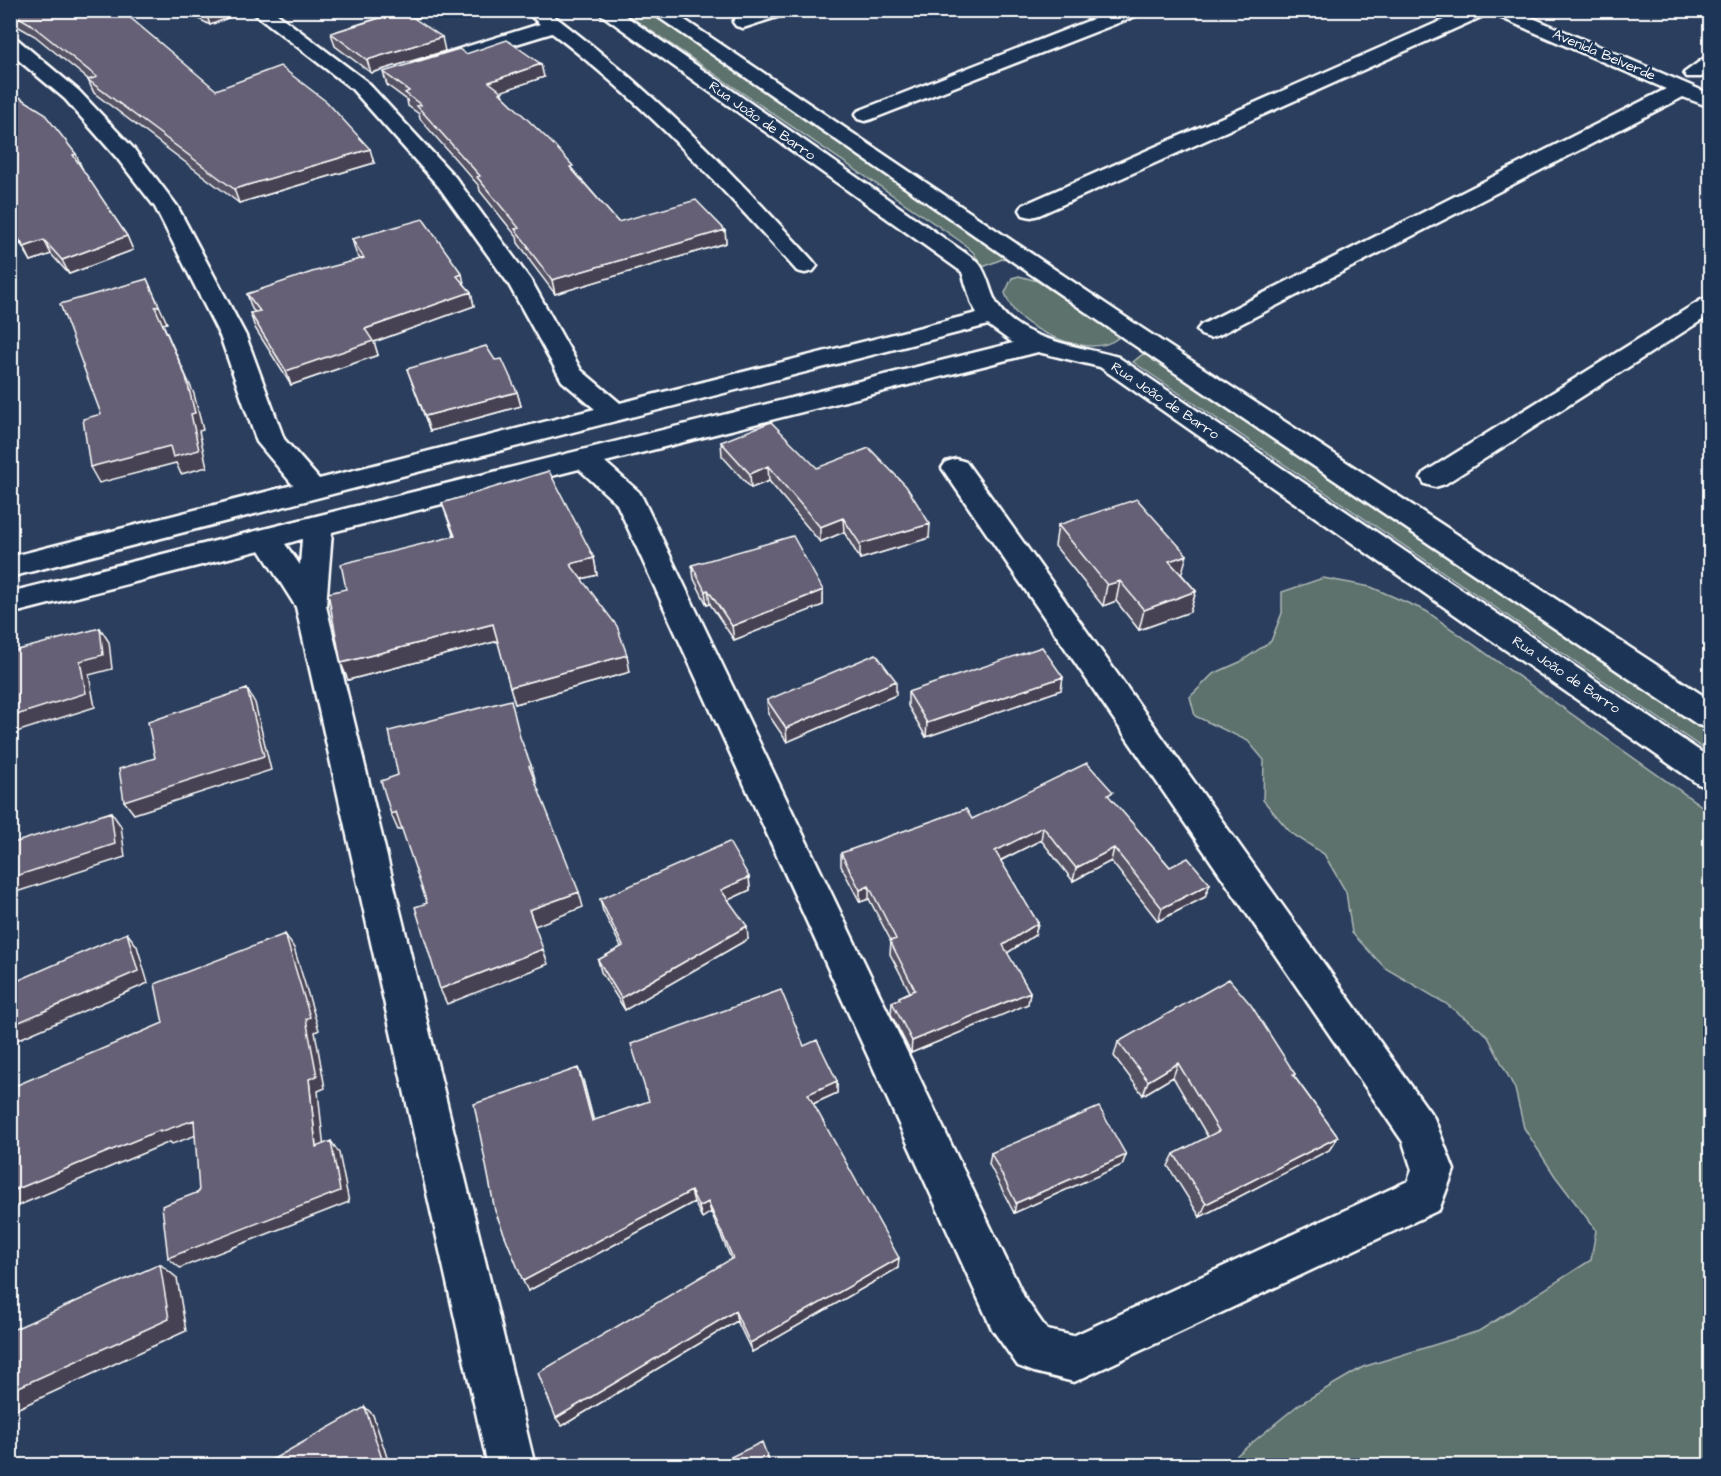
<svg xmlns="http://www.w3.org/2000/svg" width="1721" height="1476" font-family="'Architects Daughter',sans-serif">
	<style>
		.green { fill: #5d726d; stroke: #aeb8b6; stroke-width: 1.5 }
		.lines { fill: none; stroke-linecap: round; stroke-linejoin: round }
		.minor-casing { stroke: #fff; stroke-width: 5 }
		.minor { fill: #1d3557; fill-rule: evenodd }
		.wall { fill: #575365; stroke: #fff; stroke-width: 1.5 }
		.shaded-wall { fill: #474352; stroke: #fff; stroke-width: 1.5 }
		.building { fill: #656075; stroke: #fff; stroke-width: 1.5 }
		.labels { text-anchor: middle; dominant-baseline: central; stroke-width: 4.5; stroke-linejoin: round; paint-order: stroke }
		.far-street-label { font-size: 14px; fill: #fff; stroke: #1d3557 }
	</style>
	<rect width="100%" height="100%" fill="#2b3e5d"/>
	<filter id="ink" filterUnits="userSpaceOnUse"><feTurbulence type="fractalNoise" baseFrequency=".0167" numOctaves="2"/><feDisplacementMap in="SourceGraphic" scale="12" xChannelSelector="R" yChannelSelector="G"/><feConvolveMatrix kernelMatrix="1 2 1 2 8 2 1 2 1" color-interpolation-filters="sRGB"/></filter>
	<g filter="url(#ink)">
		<path class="green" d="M622 11H650L1007 257 983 267 973 252 960 241Z
			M1019 276 1037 281 1110 329 1118 338C1093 358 1037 335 1017 314 1011 308 1008 301 1005 293L1012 278Z
			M1148 350 1710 724V753L1133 362Z
			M1323 578 1371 587 1426 611 1710 812V1465H1225L1298 1405 1363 1367 1479 1331 1591 1260 1596 1230 1555 1176 1524 1128 1515 1089 1487 1035 1445 1003 1385 968 1352 933 1346 892 1324 854 1291 833 1263 800 1264 760 1248 741 1195 716 1190 697 1213 674 1240 662 1271 641 1282 613V592Z"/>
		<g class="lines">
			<defs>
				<path id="minor" d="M250 10H272L366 81 455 177 532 282 581 370 620 403 977 313 972 304 962 272 595 10H617L978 262C989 276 989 291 997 304 1018 341 1081 346 1118 357L1710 758V788L1698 784 1100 367 1038 352 605 462 639 492 643 499 1024 1297 1047 1330 1073 1336 1408 1181 1412 1170 1403 1142 946 474 942 468 946 462 956 459 966 462 1434 1118 1454 1170 1439 1210 1074 1382 1034 1372 1018 1366 992 1329 617 504 579 469 332 532 326 606 535 1466H488L296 607 260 550 10 614V592L1013 343 988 325 10 577V557L293 485 257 442 220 336 155 207 117 158 65 99 10 53V37L17 39 79 91 133 148 177 206 246 336 284 439 319 479 595 409 562 381 508 283 439 187 352 89ZM302 539 300 565 285 544Z
					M524 10H546C645 83 731 170 813 261L817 266 813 271 805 273 797 271C721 186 643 102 552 33L421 73 414 71 411 67 414 63 540 24Z
					M648 10H670L1143 329 1710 700V728L1698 725 1125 339Z
					M759 10H788L786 14 743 28 736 26 733 22 736 18Z
					M1116 10H1143L1141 14 872 119 865 121 858 119 855 115 858 111Z
					M1466 10H1514L1710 94V107L1683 97 1219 335 1210 338 1201 335 1197 330 1201 325 1666 89 1490 13 1039 215 1031 217 1023 215 1020 210 1023 205Z
					M1710 57V71L1701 77H1687L1684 73 1703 59Z
					M1710 298V315L1445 484 1435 487 1425 484 1421 478 1425 472 1701 300Z"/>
			</defs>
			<use href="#minor" class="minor-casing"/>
			<use href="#minor" class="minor"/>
		</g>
		<path class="wall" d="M10 10 216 90 374 163 239 203 94 93 88 80H89L35 36 10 22Z
			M182 10H248L210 25Z
			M394 10H442L414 19 445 51 371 73 335 46 331 33 397 12Z
			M466 54 544 77 501 91 503 96 574 171 618 222 725 230 726 243 555 294 530 261 528 256 518 243 517 237 480 191 479 186 420 119 419 114 408 106 407 100 387 85 383 72Z
			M10 91 82 168H81L127 236 133 250 69 274 51 254 31 261 21 244 10 247Z
			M352 239 464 284 471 292 474 306 374 342 378 355 291 385 255 328 250 313 255 312 252 309 247 294 360 259 356 253Z
			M495 360 517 392 521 406 430 431 407 369Z
			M721 442 817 468 929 538 860 559 844 532 820 542 769 481 751 488 722 456Z
			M442 503 594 558 597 575 581 579 630 672 515 704 498 641 348 680 346 589 454 537Z
			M1058 525 1182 575 1196 591 1190 612 1139 630 1116 601 1103 606 1055 546Z
			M692 565 823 590V605L734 640 710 604 707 605 694 579Z
			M1063 677 1061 690 926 737 908 706V692Z
			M896 695 787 742 768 714 767 700Z
			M1111 799 1170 867 1205 897 1158 921 1111 861 1073 881 1041 840 1000 861 1038 923 1035 935 1007 953 1030 992 1028 1004 911 1053 891 1014 892 1002 899 999V997L910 992 890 954 891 941 869 899 860 902 841 866V853L972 819Z
			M749 877 750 890 728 900 748 939 625 1010 601 972 598 960 621 947 603 911 600 899Z
			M1118 1042 1295 1074 1294 1076 1338 1137 1329 1150 1200 1217 1168 1166 1174 1154 1208 1137 1173 1077 1143 1095 1114 1056Z
			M804 1046 837 1081V1093L813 1104 898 1268 752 1352 737 1321 562 1426 731 1259 711 1212 702 1218 694 1202 528 1291 583 1080 593 1121Z
			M991 1153 1126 1155 1122 1165 1014 1213 989 1164Z"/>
		<path class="shaded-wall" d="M211 10H248L210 25 206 13Z
			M408 10H442L411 20Z
			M442 37 445 51 371 73 367 60Z
			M541 64 544 77 491 95 489 82Z
			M370 149 374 163 239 203 234 189Z
			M76 154 82 168 79 169 73 155Z
			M10 230H13L21 244 10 247Z
			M725 230 726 243 555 294 552 280Z
			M127 236 133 250 69 274 62 260Z
			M44 240 51 254 31 261 24 247Z
			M462 274 465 288 457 276Z
			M147 279 167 323 163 324 194 394 203 430 199 431 207 467 181 474 176 463 99 483 90 467Z
			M471 292 474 306 374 342 378 355 291 385 286 371 365 329Z
			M517 392 521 406 430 431 425 416Z
			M768 466 769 481 751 488 750 474Z
			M843 518 844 532 820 542V527Z
			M930 524 929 538 860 559V544Z
			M1187 555 1181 576 1169 561Z
			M594 558 597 575 574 581 570 564Z
			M1120 581 1116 601 1103 606 1107 585Z
			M708 590 710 604 707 605 705 591Z
			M823 590V605L734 640 732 626Z
			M1196 591 1190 612 1139 630 1144 610Z
			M493 624 498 641 348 680 341 663Z
			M100 628 109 642 112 669 89 675 95 707 10 734V717L80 661Z
			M627 655 630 672 515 704 510 687Z
			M1063 677 1061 690 926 737 927 723Z
			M896 681V695L787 742 786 728Z
			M247 689 255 703 271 770 134 814 124 801Z
			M531 765 536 782 534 783 529 766Z
			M111 812 121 826 125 857 10 894V878Z
			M396 812 403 828 398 830 391 814Z
			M1043 827 1041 840 993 864 995 851Z
			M1114 848 1111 861 1073 881 1076 868Z
			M749 877 750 890 722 903 721 890Z
			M1210 884 1205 897 1158 921 1162 908Z
			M869 886V899L860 902V890Z
			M579 892 583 907 535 926 529 910Z
			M1038 923 1035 935 1001 957 1003 945Z
			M747 926 748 939 625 1010 621 998Z
			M127 933 137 946 148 983 10 1043V1026Z
			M285 934 294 948 319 1030 315 1032 325 1088 318 1091 325 1159 316 1147 309 1079Z
			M543 949 548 964 447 1004 440 989Z
			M1030 992 1028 1004 911 1053 912 1041Z
			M1178 1063 1173 1077 1143 1095 1148 1081Z
			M578 1068 583 1080 597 1133 592 1121Z
			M837 1081V1093L808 1106V1094Z
			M194 1120 205 1132 172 1144 170 1142 10 1209V1192L160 1130Z
			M1338 1137 1329 1150 1200 1217 1206 1204Z
			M331 1141 339 1153 349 1202 180 1268 168 1258Z
			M1126 1155 1122 1165 1014 1213 1016 1203Z
			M691 1191 694 1202 528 1291 523 1281Z
			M708 1202 711 1212 702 1218 699 1207Z
			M899 1258 898 1268 752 1352 750 1343Z
			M160 1264 177 1278 186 1331 10 1412V1391Z
			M735 1311 737 1321 562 1426 556 1418Z
			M365 1407 373 1415 390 1466H371Z"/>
		<path class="building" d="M10 10H121L216 90 280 66 327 102 370 149 234 189 88 80 97 77 29 23 10 12Z
			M403 11 442 37 367 60 331 33Z
			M507 40 541 64 489 82 502 92 500 93 554 145 573 166 570 167 618 222 696 200 725 230 552 280 527 247H529L515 229 519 228 477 177 480 176 417 106 421 105 405 93 409 91 383 72 459 49 466 54Z
			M10 91 43 112 76 154 73 155 127 236 62 260 44 240 24 247 13 230H10Z
			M423 219 462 274 457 276 471 292 365 329 373 341 286 371 250 313 260 311 247 294 312 272 364 258 352 239Z
			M147 279 159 306 155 307 186 377 195 413 191 414 199 450 173 457 170 446 90 467 83 419 101 414 60 304Z
			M486 346 495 360 502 359 517 392 425 416 407 369Z
			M771 422 817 468 869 448 906 486 930 524 860 544 843 518 820 527 768 466 750 474 721 442Z
			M549 471 594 558 570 564 617 626 627 655 510 687 493 624 341 663 328 593 346 589 341 564 455 536 442 503Z
			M1137 499 1187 555 1169 561 1196 591 1144 610 1120 581 1107 585 1058 525Z
			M793 536 823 590 732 626 708 590 705 591 692 565Z
			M100 628 103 655 80 661 86 693 10 717V652Z
			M1042 647 1063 677 927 723 908 692Z
			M876 654 896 681 786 728 767 700Z
			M247 689 264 756 124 801 119 769 155 758 148 722Z
			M511 700 520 737 531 765 529 766 579 892 529 910 543 949 440 989 415 907 427 903 396 812 391 814 381 781 398 775 389 731Z
			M1087 763 1113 792 1108 795 1170 867 1188 858 1210 884 1162 908 1114 848 1076 868 1043 827 995 851 1038 923 1003 945 1030 992 912 1041 892 1002 900 999 899 997 915 990 890 941 896 939 869 886 860 890 841 853 966 809 972 819Z
			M111 812 115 844 10 878V844Z
			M729 842 749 877 721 890 747 926 621 998 598 960 623 946 600 899Z
			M127 933 138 971 10 1026V984Z
			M285 934 310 1017 306 1019 317 1076 309 1079 316 1147 331 1141 340 1191 168 1258 162 1206 199 1192 194 1120 160 1132V1130L10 1192V1088L163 1023 155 984Z
			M1229 979 1251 1005 1295 1074 1293 1075 1338 1137 1206 1204 1174 1154 1219 1131 1178 1063 1148 1081 1118 1042Z
			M781 990 804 1046 817 1040 837 1081 808 1094 899 1258 750 1343 735 1311 556 1418 538 1373 733 1258 708 1202 699 1207 691 1191 523 1281 495 1211 474 1104 578 1068 592 1121 649 1101 631 1044Z
			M1099 1107 1126 1155 1016 1203 991 1153Z
			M160 1264 169 1319 10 1391V1331Z
			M365 1407 382 1459 371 1466H261Z
			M762 1442 771 1466H712Z"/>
	</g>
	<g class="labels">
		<g class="far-street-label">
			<text transform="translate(1604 55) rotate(23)">Avenida Belverde</text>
			<text transform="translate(762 121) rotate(35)">Rua João de Barro</text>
			<text transform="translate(1165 401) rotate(34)">Rua João de Barro</text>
			<text transform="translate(1566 675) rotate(34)">Rua João de Barro</text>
		</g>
	</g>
	<rect width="1721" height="1476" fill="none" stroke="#1d3557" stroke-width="36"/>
	<rect x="18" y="18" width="1685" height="1440" fill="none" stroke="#fff" stroke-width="2" filter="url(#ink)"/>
</svg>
